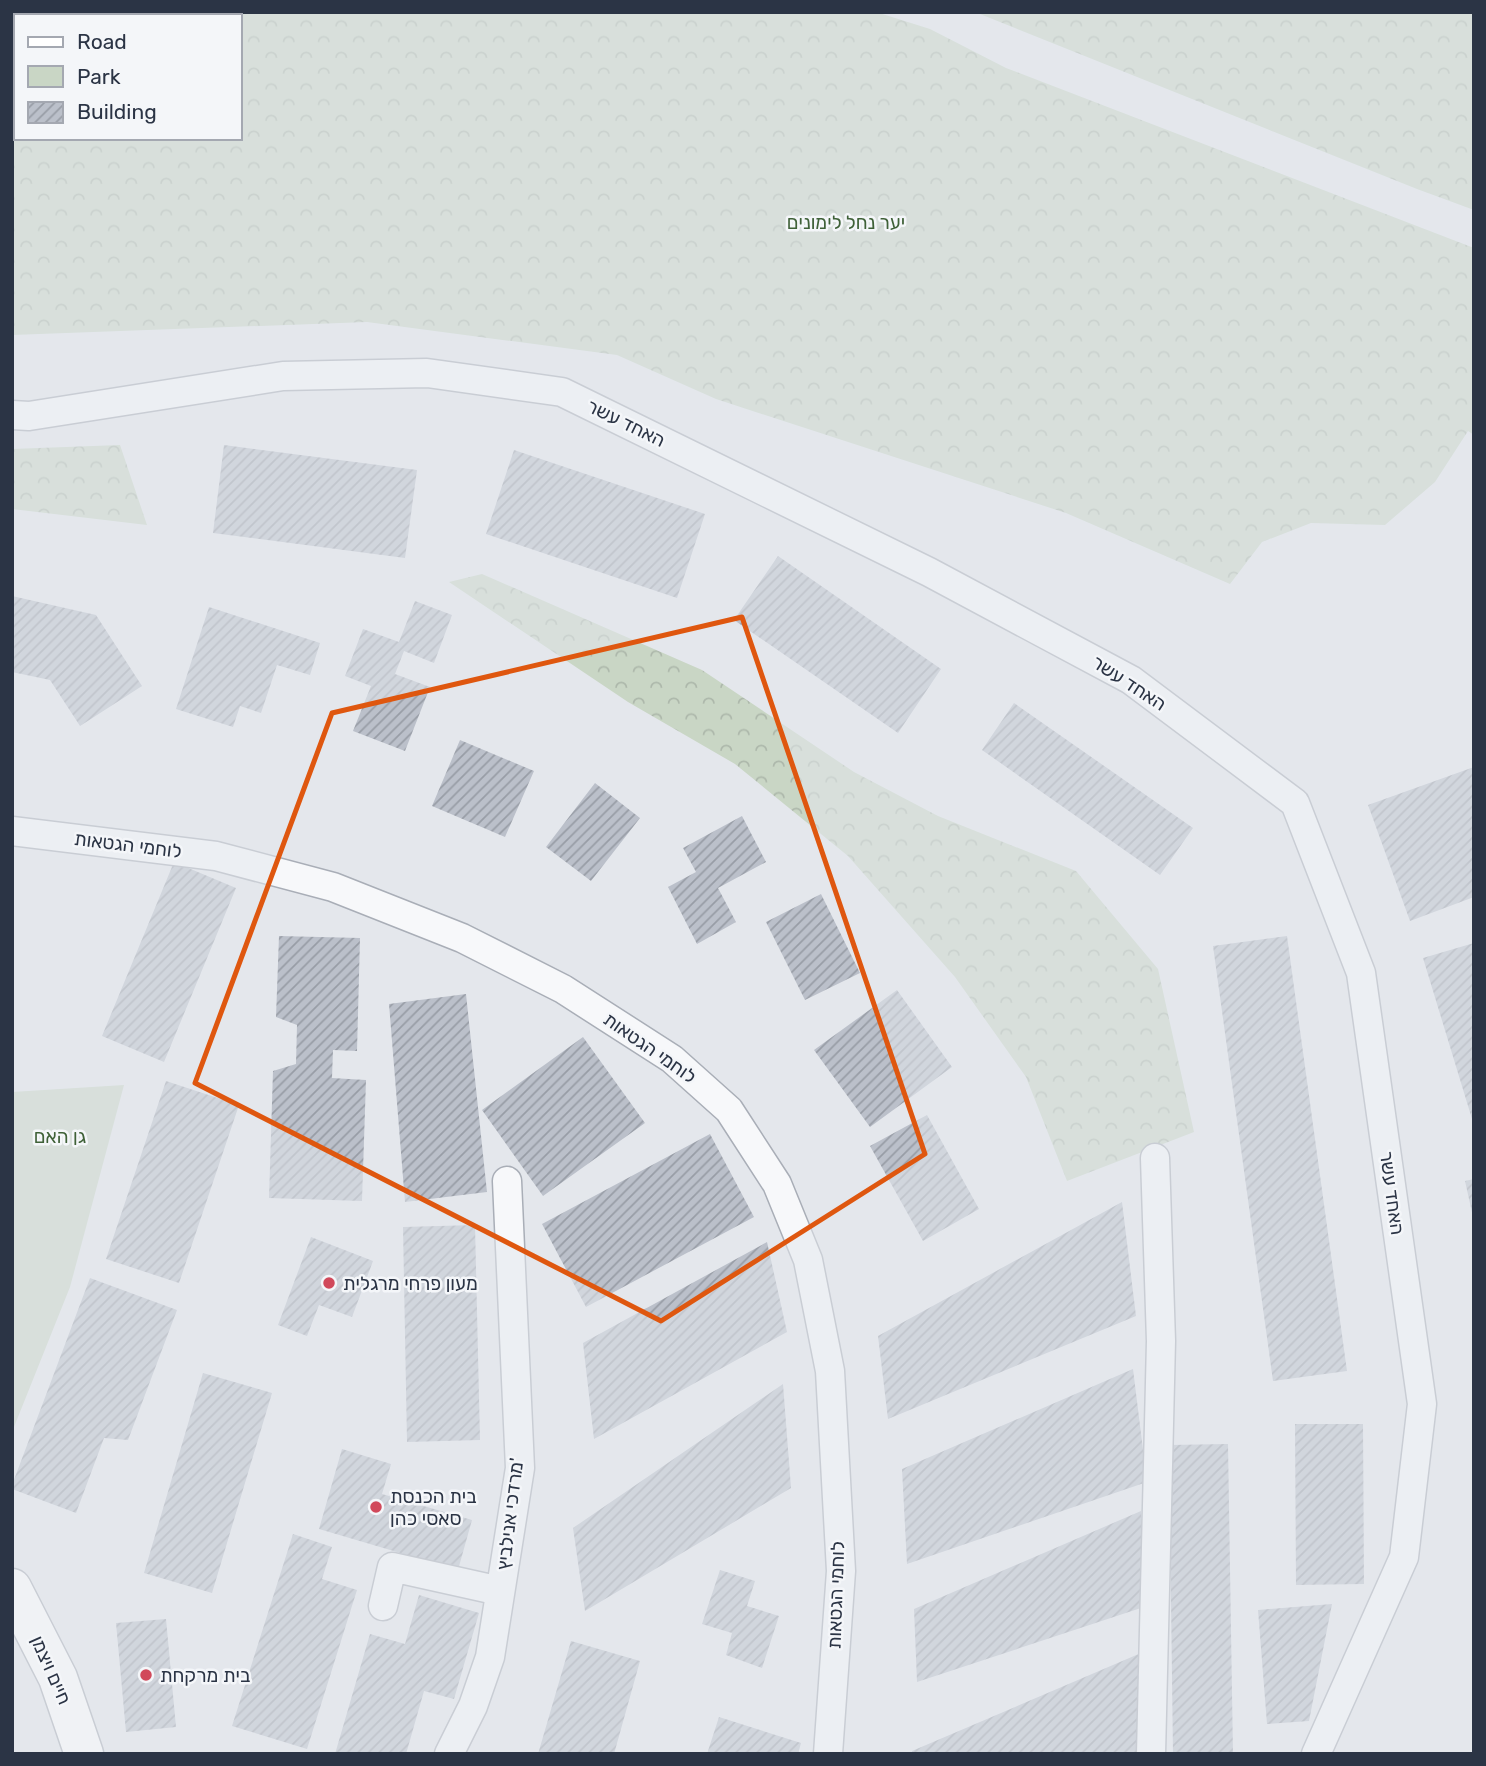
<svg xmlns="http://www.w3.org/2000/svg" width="1486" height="1766" font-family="Rubik,Heebo,sans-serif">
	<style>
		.forest { fill: url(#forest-crowns) }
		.green { fill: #c9d6c5 }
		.building { fill: url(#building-hatch) }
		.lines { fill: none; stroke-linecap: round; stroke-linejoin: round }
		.street-casing { stroke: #a9aeb7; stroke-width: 31 }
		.secondary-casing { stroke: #a9aeb7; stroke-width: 41 }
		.street { stroke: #f7f8fa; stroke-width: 28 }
		.secondary { stroke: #fff; stroke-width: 38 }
		.marked { fill: none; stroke: #df570f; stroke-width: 5; stroke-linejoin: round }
		.poi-dot { fill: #d1495b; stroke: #f4f6f9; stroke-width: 2.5 }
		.labels { text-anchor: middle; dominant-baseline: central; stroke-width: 5; stroke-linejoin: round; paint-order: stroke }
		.park-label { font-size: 19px; fill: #3f6138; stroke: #f4f6f9 }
		.street-label { font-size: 19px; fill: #2b3445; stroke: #f4f6f9 }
		.poi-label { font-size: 19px; fill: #2b3445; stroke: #f4f6f9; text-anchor: start }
	</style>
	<defs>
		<pattern id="forest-crowns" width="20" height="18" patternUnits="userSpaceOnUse" patternTransform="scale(1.75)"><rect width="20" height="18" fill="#c9d6c5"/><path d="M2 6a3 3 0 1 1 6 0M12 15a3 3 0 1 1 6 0" fill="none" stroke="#adb8ab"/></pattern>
		<pattern id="building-hatch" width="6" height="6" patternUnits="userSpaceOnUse" patternTransform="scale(1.75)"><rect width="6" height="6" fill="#bbc0ca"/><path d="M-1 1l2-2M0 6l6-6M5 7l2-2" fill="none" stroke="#989da6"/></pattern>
	</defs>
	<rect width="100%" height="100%" fill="#e4e7ec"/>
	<path class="forest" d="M237 12H876L930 29 1006 68 1474 248V435L1468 431 1435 482 1385 525 1311 523 1262 542 1230 584 1066 513 716 399 617 355 367 322 12 335V84L16 82V138H240V16H216Z
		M975 12H1474V210L1417 189Z
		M120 445 147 525 12 509V449Z
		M482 574 702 670 854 772 938 816 1076 871 1158 969 1194 1132 1067 1181 1026 1077 955 977 848 856 735 764 628 702 449 582Z"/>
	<path class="green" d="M124 1085 70 1287 12 1432V1092Z"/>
	<path class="building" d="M224 445 417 470 405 558 213 533Z
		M514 450 705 514 677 598 486 534Z
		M778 556 941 669 898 733 734 620Z
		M12 596 96 615 142 686 80 726 50 680 12 672Z
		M415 601 452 615 434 663 404 651 395 674 430 687 405 751 353 731 371 686 345 676 363 629 399 642Z
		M209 607 320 643 310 675 277 665 261 713 240 706 233 727 176 709Z
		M1014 703 1193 828 1160 875 982 750Z
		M460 740 534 771 505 837 432 806Z
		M1474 767V897L1410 921 1368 805Z
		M595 783 640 818 591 881 546 847Z
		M742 816 766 862 718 888 736 922 697 944 668 887 696 872 683 848Z
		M174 862 236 888 164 1062 102 1036Z
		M821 894 860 973 805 1000 766 922Z
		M279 936 360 938 357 1051 333 1050 332 1078 366 1080 362 1201 269 1198 273 1071 296 1064 297 1025 276 1017Z
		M1287 936 1347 1371 1273 1381 1213 946Z
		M1474 943V1119H1472L1423 958Z
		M897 990 952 1067 870 1127 814 1050Z
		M466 994 487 1192 405 1202 389 1004Z
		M583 1037 645 1123 543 1196 482 1110Z
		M166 1081 239 1105 179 1283 106 1259Z
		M927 1115 979 1209 923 1241 870 1146Z
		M710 1134 754 1217 586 1307 542 1224Z
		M1474 1179V1217H1473L1465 1181Z
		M1122 1202 1136 1316 888 1419 878 1336Z
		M475 1225 480 1440 407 1442 403 1227Z
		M311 1237 373 1261 352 1317 319 1305 307 1336 278 1325Z
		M767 1242 787 1332 594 1439 583 1343Z
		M90 1278 177 1310 128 1440 104 1438 76 1513 12 1489V1485Z
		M1133 1369 1147 1482 907 1564 902 1469Z
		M203 1373 272 1393 212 1593 144 1573Z
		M783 1384 791 1488 585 1611 573 1528Z
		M1295 1424H1363L1364 1584 1296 1585Z
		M1228 1444 1233 1754H1173L1169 1445Z
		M342 1449 391 1464 382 1494 472 1520 458 1570 319 1529Z
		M1141 1511 1147 1606 917 1682 914 1609Z
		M293 1534 332 1547 322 1579 357 1590 307 1749 232 1726Z
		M720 1570 755 1581 747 1606 779 1616 762 1668 726 1655 732 1633 702 1624Z
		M419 1595 479 1613 454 1699 424 1691 406 1754H335L370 1634 405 1644Z
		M1332 1604 1309 1721 1267 1724 1258 1610Z
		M166 1619 176 1727 126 1732 116 1623Z
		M571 1641 640 1661 614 1754H538Z
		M1141 1653V1754H912V1751Z
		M719 1717 801 1743 798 1754H707Z"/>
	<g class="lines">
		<defs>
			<path id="street" d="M12 415 29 416 283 376 427 373 562 392 929 572 1131 680 1295 803 1361 973 1422 1404 1404 1557 1316 1754
				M12 831 216 856 333 887 462 938 563 989 672 1059 729 1110 777 1184 808 1260 830 1371 841 1571 828 1754
				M383 1606 392 1567 500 1591
				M449 1754 473 1706 490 1657 520 1468 507 1181
				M1151 1754 1161 1341 1155 1158"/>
			<path id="secondary" d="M12 1588 58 1678 84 1754"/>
		</defs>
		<use href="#street" class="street-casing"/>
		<use href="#secondary" class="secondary-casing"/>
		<use href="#street" class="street"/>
		<use href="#secondary" class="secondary"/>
	</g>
	<path d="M0 0H1486V1766H0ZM742 617 925 1154 661 1321 195 1083 332 713Z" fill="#e4e7ec" fill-opacity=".55" fill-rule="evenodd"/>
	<path class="marked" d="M742 617 925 1154 661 1321 195 1083 332 713Z"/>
	<g class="poi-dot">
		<circle cx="329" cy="1283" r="7"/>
		<circle cx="376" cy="1507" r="7"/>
		<circle cx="146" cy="1675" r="7"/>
	</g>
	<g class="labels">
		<g class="park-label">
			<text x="846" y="222">יער נחל לימונים</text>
			<text x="60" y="1136">גן האם</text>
		</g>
		<g class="street-label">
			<text transform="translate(626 423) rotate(26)">האחד עשר</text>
			<text transform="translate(1129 683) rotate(33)">האחד עשר</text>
			<text transform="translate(128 845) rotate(7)">לוחמי הגטאות</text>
			<text transform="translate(650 1048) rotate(35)">לוחמי הגטאות</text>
			<text transform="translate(1392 1193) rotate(82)">האחד עשר</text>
			<text transform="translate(510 1514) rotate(-83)">מרדכי אנילביץ'</text>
			<text transform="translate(836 1595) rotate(-88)">לוחמי הגטאות</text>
			<text transform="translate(51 1670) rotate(66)">חיים ויצמן</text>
		</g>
		<g class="poi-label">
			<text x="343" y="1283">מעון פרחי מרגלית</text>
			<text x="390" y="1496">בית הכנסת<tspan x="390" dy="22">סאסי כהן</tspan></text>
			<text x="160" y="1675">בית מרקחת</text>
		</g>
	</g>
	<rect width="1486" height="1766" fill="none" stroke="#2b3445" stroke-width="28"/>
	<rect x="14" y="14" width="228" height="126" fill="#f4f6f9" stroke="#a4a8b1" stroke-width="2"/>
	<rect x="28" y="37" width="35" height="10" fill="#ffffff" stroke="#a4a8b1" stroke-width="2"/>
	<text x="77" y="49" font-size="21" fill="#2b3445">Road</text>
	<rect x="28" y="66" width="35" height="21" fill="#c9d6c5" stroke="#a4a8b1" stroke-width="2"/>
	<text x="77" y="84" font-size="21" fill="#2b3445">Park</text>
	<rect x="28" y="102" width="35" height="21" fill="url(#building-hatch)" stroke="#a4a8b1" stroke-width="2"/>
	<text x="77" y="119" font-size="21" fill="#2b3445">Building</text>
</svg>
